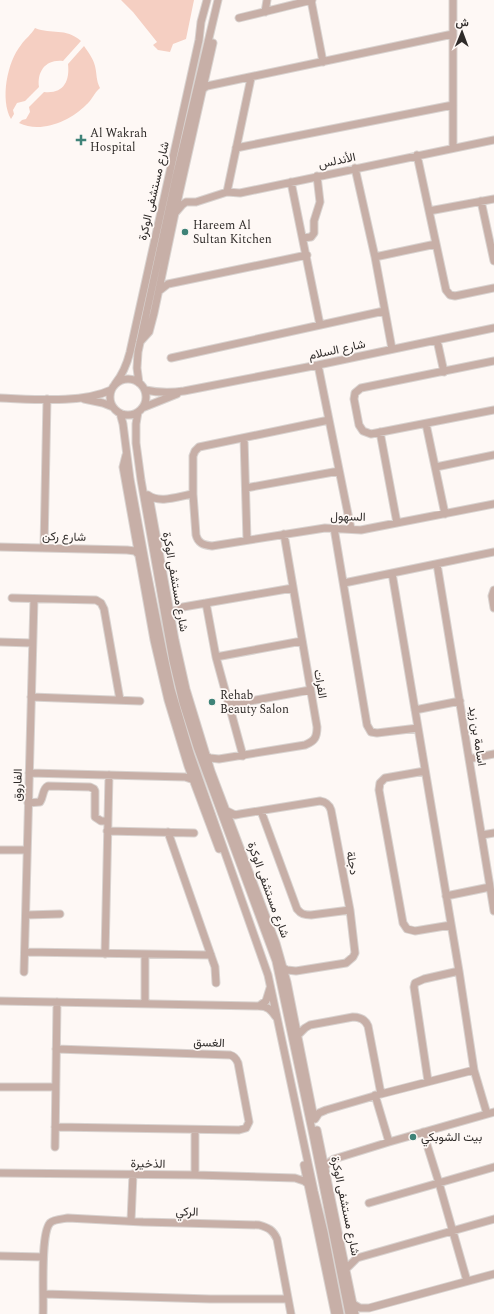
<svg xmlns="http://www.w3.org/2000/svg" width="494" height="1314" font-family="Spectral,Vazirmatn,serif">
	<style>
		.green { fill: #f5cfc2 }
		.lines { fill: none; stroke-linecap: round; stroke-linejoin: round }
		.minor-casing { stroke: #d9d3d0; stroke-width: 9 }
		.minor { stroke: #c7afa7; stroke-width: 7 }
		.poi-dot { fill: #3f8378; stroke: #fef8f5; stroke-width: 1.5 }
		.labels { text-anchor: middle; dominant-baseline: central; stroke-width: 3.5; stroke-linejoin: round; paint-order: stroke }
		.poi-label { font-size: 12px; fill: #2f2b29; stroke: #fef8f5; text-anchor: start }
		.street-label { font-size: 12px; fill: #2f2b29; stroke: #fef8f5 }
	</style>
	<rect width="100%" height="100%" fill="#fef8f5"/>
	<path class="green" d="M121 0H194L186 39 173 44 170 52 158 50 153 45 157 42 133 12Z
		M35 28C52 35 65 27 81 41L63 61C46 59 37 71 39 87L25 101 17 103 13 110 14 114 11 119C0 100 7 62 21 45 25 39 31 35 35 28Z
		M84 46C88 52 93 58 95 66 97 74 96 81 100 88 94 93 92 100 86 105 70 121 41 134 19 123L22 120 26 119 30 112 29 107 44 92C63 94 70 82 68 64Z"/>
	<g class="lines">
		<defs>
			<path id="minor" d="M311 0 323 62
				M453 0V148
				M265 12 267 0
				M239 18 312 0
				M200 91 207 86 453 34
				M236 148 453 105
				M417 155 446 290 450 295 455 296 494 288
				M355 168 375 257 392 349
				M291 182 320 325
				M227 192 251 78
				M481 201 494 261
				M429 211 494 199
				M176 212 182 205 186 202H196L227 192 240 193 494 140
				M303 238 311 237 314 233V221L320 202 317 176
				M375 257 436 244
				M159 291 168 284 307 255
				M437 340 444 372
				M140 342 149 332 154 313 179 194 213 43
				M171 358 384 311
				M494 361 361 388 355 393 354 399 359 425 363 431 371 434 494 410
				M318 365 351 529
				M110 397a18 18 0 1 1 36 0a18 18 0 1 1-36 0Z
				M139 383 137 368 138 352 176 177 218 0
				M115 384C123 374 127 364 130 352L199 40 201 22 207 0
				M145 390C159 393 170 393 184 391L318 365 494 328
				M0 398C32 399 81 404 111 390
				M84 399 103 403 113 407
				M142 408 177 394
				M138 412 136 424V443L141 480 173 661 183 703 197 747 276 961 313 1135 349 1314
				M120 413 123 424 130 479 146 567 163 652 171 689 190 753 268 975 314 1191 324 1232 340 1314
				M329 420 199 447 195 451 193 456V494L196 535C198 543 203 545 212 546L325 528 361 530 371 528 494 504
				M426 424 445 514
				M380 432 397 523
				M244 438 247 540
				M126 455 123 467 154 640 168 700 188 766 219 849
				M436 467 494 455
				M246 488 339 471
				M148 495C160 504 179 496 193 494
				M149 496 175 640 186 689 211 771 276 943 287 982 314 1118
				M334 528 367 725 371 732 377 733 418 728
				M0 547 127 550 135 551 140 556
				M44 548 47 399
				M437 564 494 911
				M392 573 459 971 474 1070 487 1114
				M344 583 494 552
				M494 590 492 596 494 608
				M12 598 96 600 101 603 104 609 120 700
				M206 603 216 657 243 756
				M170 617 174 611 183 607 293 588
				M0 642 32 643
				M216 657 302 641
				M31 697 140 701
				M229 705 310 690
				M415 710 460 701
				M205 755 210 758 219 759 305 745C315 741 317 737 317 727L284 534
				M469 759 494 754
				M425 771 385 778 380 783 379 790 403 923 407 929 415 931 451 925
				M29 773 185 777 194 780
				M28 803 40 802C44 796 42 789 48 786L90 787 94 789 95 791V817L101 821H108
				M227 811 235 815 240 814 320 801C326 802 329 804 331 810L350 910 355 953 353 957 346 963 296 971 287 970 282 967
				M261 811 297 909C301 914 304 915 311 915L350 910
				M107 831 194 833
				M168 832 215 967 216 983
				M482 835 494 833
				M0 850H27
				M446 896 490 887
				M26 915 60 914
				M25 952 211 955
				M105 954 109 775
				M24 972 34 599
				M0 1001 259 1006C268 1006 271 1010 276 1017
				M145 1004V954
				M259 1006 266 1001 270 988
				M298 1035 305 1028 310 1025 353 1017C360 1017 365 1019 368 1026L381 1094
				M428 1081 414 987 415 983 424 979 459 971
				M0 1087H55
				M375 1095 389 1142
				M315 1119 319 1113 326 1110 381 1094 474 1070
				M55 1127 239 1130 246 1128 249 1122 238 1063C236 1058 234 1056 230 1055L56 1049
				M195 1130V1175
				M317 1130 355 1314
				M423 1132 439 1183 467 1281
				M55 1147 57 1002
				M304 1165 335 1314
				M325 1168 327 1164 334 1159 389 1142 494 1112
				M0 1173 195 1175 295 1178 304 1181 308 1184
				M369 1203 494 1167
				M131 1221 133 1174
				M0 1256 43 1257
				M347 1268 357 1258 494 1219
				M44 1294 210 1299H288
				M353 1304 360 1308H369L494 1274
				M43 1314C44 1297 40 1234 50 1223 54 1219 63 1219 68 1218L143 1222 259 1225C269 1228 273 1230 277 1239L291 1314"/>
		</defs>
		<use href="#minor" class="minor-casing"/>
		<use href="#minor" class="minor"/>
	</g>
	<g class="poi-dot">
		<path d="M79 134h4v4h4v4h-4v4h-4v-4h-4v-4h4z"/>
		<circle cx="185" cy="232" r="4"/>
		<circle cx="212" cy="702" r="4"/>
		<circle cx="413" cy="1137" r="4"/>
	</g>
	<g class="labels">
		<g class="poi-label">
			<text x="90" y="133">Al Wakrah<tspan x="90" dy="14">Hospital</tspan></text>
			<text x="193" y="225">Hareem Al<tspan x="193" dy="14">Sultan Kitchen</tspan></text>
			<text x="220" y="695">Rehab<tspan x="220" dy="14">Beauty Salon</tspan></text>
			<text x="421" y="1137">بيت الشوبكي</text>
		</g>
		<g class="street-label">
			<text transform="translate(337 161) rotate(-12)">الأندلس</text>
			<text transform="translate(154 191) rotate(-77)">شارع مستشفى الوكرة</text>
			<text transform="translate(337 350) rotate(-12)">شارع السلام</text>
			<text transform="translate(348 517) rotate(1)">السهول</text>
			<text transform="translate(64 537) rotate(1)">شارع ركن</text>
			<text transform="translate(175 582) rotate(80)">شارع مستشفى الوكرة</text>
			<text transform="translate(320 684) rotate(80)">الفرات</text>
			<text transform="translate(477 736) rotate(81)">اسامة بن زيد</text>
			<text transform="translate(18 785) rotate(-89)">الفاروق</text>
			<text transform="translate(352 863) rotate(80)">دجلة</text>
			<text transform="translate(268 890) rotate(70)">شارع مستشفى الوكرة</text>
			<text transform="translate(209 1043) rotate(2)">الغسق</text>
			<text transform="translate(148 1164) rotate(1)">الذخيرة</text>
			<text transform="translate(345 1206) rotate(78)">شارع مستشفى الوكرة</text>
			<text transform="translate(187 1212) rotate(1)">الركي</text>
		</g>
	</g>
	<g transform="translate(462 32) rotate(1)" stroke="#fef8f5" stroke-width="3" paint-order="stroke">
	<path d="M0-3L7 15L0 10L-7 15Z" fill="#2f2b29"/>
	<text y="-6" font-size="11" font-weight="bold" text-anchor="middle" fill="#2f2b29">ش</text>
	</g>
</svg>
